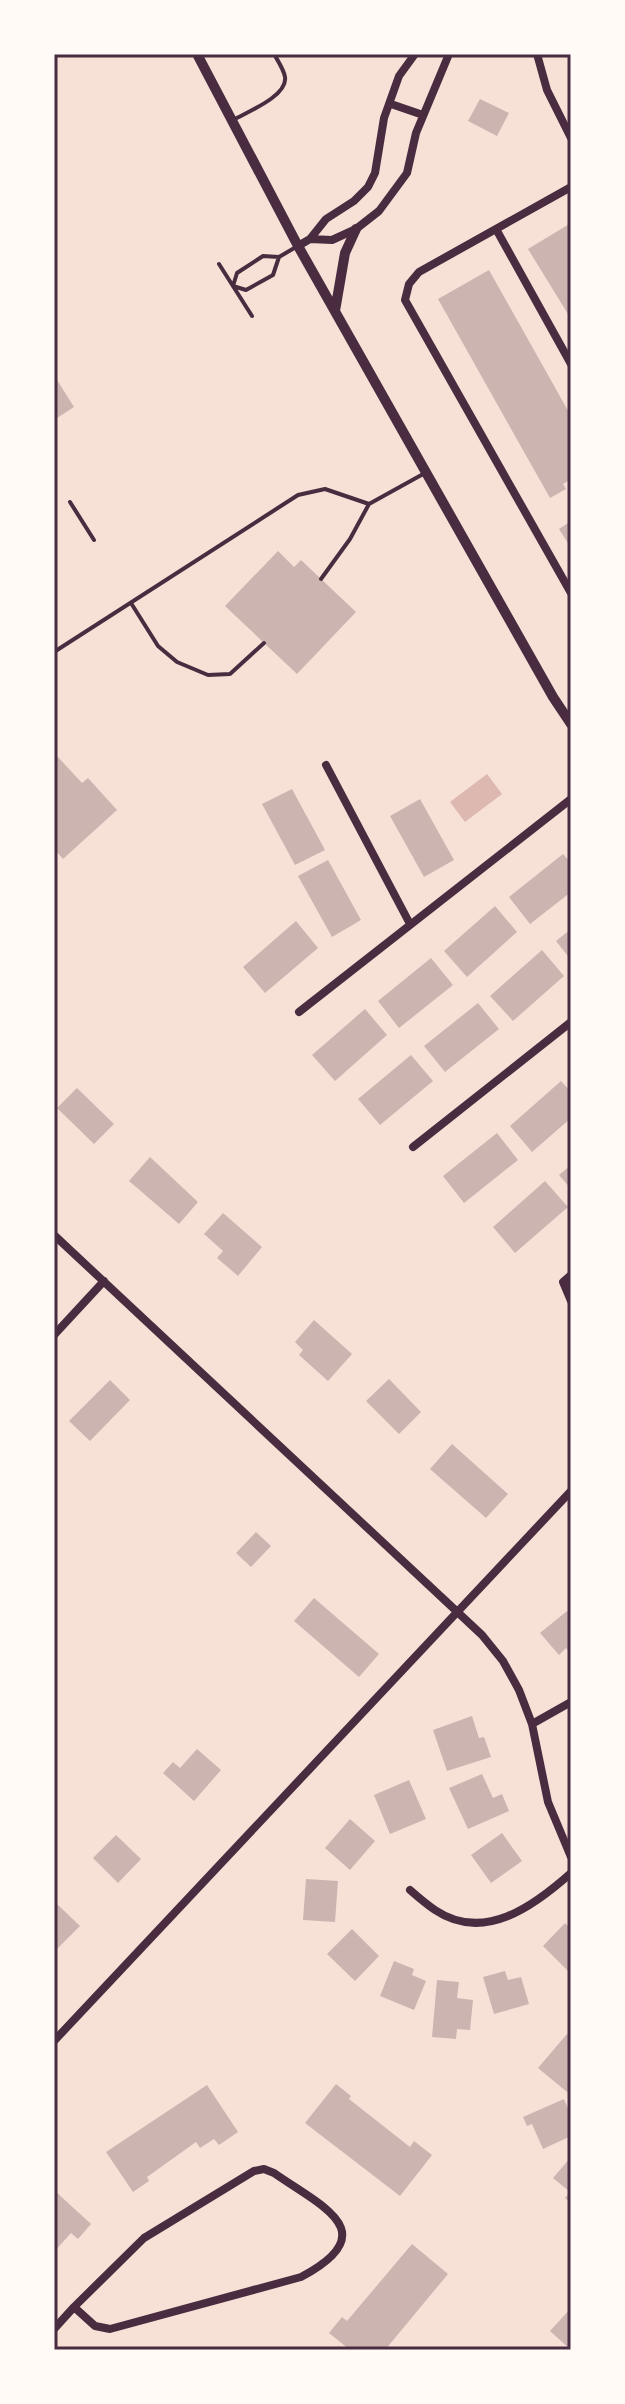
<svg xmlns="http://www.w3.org/2000/svg" width="625" height="2404" font-family="'Zilla Slab',serif">
	<style>
		.water { fill: #dcb8b0 }
		.building { fill: #ccb4b1 }
		.lines { fill: none; stroke-linecap: round; stroke-linejoin: round }
		.service { stroke: #4a2c40; stroke-width: 4 }
		.minor { stroke: #4a2c40; stroke-width: 8 }
		.tertiary { stroke: #4a2c40; stroke-width: 10 }
		.neatline { fill: none; stroke: #4a2c40; stroke-width: 3 }
	</style>
	<rect width="100%" height="100%" fill="#f7e1d7"/>
	<path class="water" d="M487 774 502 794 465 822 450 802Z"/>
	<path class="building" d="M480 99 509 113 497 136 468 121Z
		M571 223V319L528 249Z
		M489 270 571 416V479L563 484 566 489 550 498 438 299Z
		M54 375 74 407 54 420Z
		M571 521V548L559 529Z
		M278 551 294 567 301 560 356 612 297 674 225 606Z
		M57 756 82 783 88 778 117 810 63 859 54 849V759Z
		M292 789 325 850 295 865 262 804Z
		M420 799 454 860 424 877 390 816Z
		M563 854 571 863V892L530 924 509 897Z
		M328 860 361 920 332 937 298 876Z
		M495 906 517 932 467 977 444 951Z
		M296 921 318 948 265 993 243 967Z
		M571 929V960L556 941Z
		M542 950 564 976 513 1021 490 996Z
		M431 958 453 985 399 1028 378 1001Z
		M478 1003 499 1029 445 1072 424 1046Z
		M365 1009 387 1035 335 1081 312 1055Z
		M411 1055 433 1081 380 1125 358 1099Z
		M561 1081 571 1092V1118L532 1152 510 1126Z
		M77 1088 114 1124 94 1144 57 1108Z
		M497 1133 518 1160 464 1203 443 1176Z
		M150 1157 198 1202 179 1224 129 1181Z
		M571 1165V1189L559 1175Z
		M545 1181 568 1207 515 1253 493 1227Z
		M223 1213 262 1247 238 1276 217 1258 223 1251 204 1234Z
		M314 1320 352 1354 328 1381 299 1355 303 1350 295 1342Z
		M389 1379 421 1412 399 1434 366 1401Z
		M110 1380 130 1400 90 1441 69 1421Z
		M452 1444 508 1494 486 1518 430 1469Z
		M256 1532 271 1546 251 1567 236 1553Z
		M314 1598 379 1654 359 1677 294 1621Z
		M567 1611 571 1616V1654L566 1648 559 1655 540 1633Z
		M472 1716 479 1738 484 1737 491 1757 447 1771 433 1730Z
		M197 1749 221 1770 194 1801 163 1773 173 1762 180 1768Z
		M482 1774 493 1798 502 1794 509 1811 468 1829 449 1788Z
		M409 1780 426 1819 390 1834 374 1795Z
		M350 1819 375 1841 350 1870 325 1848Z
		M502 1833 522 1861 491 1883 471 1855Z
		M116 1835 141 1859 118 1883 93 1858Z
		M306 1879 338 1881 335 1922 303 1920Z
		M56 1903 80 1926 54 1952V1905Z
		M565 1923 571 1929V1974L543 1946Z
		M352 1929 379 1956 355 1981 327 1954Z
		M394 1961 414 1969 412 1975 426 1981 414 2010 380 1996Z
		M505 1971 508 1980 521 1977 529 2004 494 2014 483 1977Z
		M437 1980 459 1982 457 1998 473 2000 470 2030 457 2029 456 2039 432 2037Z
		M567 2034 571 2038V2087L567 2092 538 2068Z
		M336 2084 351 2096 349 2099 410 2147 414 2141 432 2155 400 2196 305 2123Z
		M207 2085 238 2132 219 2145 214 2139 200 2148 196 2142 147 2177 149 2181 133 2192 106 2152Z
		M564 2099 571 2116V2136L543 2149 532 2124 527 2126 523 2117Z
		M571 2157V2203L565 2198 570 2192 553 2178Z
		M54 2190 91 2224 78 2239 71 2233 54 2252Z
		M412 2244 448 2274 385 2350H350L329 2333 342 2317 347 2321Z
		M571 2308V2350L550 2331Z"/>
	<g class="lines">
		<path class="service" d="M233 120C247 112 288 96 285 77 284 70 278 61 274 54
			M219 264 252 316
			M233 286 237 273 263 256 279 257 296 247
			M233 286 246 290 273 275 279 257
			M70 502 94 540
			M321 579 350 539 369 504
			M131 603 158 646 177 662 208 675 230 674 264 643
			M54 652 298 495 325 489 369 504 425 473"/>
		<path class="minor" d="M537 54 547 90 571 138
			M391 104 423 115
			M571 187 419 272 409 284 405 300 571 593
			M496 229 571 364
			M310 239 326 219 354 201 368 187 375 173 384 118 399 76 415 54
			M298 246 310 239 332 240 356 229 379 211 407 173 416 133 449 54
			M326 765 410 924
			M299 1012 571 799
			M413 1147 571 1022
			M54 1235 482 1635 503 1661 519 1690 532 1724 548 1802 571 1857
			M571 1275 563 1282 571 1301
			M54 1335 104 1281
			M532 1724 571 1702
			M410 1890C418 1897 426 1904 435 1910 484 1943 534 1906 571 1873
			M54 2041 571 1491
			M264 2169 274 2173C321 2206 386 2232 301 2277L110 2329 95 2326 74 2307 144 2238 254 2171Z
			M54 2329 74 2307"/>
		<path class="tertiary" d="M197 54 298 246 553 697 571 724
			M335 311 345 253 356 229"/>
	</g>
	<rect width="625" height="2404" fill="none" stroke="#fffaf5" stroke-width="112"/>
	<rect x="56" y="56" width="513" height="2292" class="neatline"/>
</svg>
